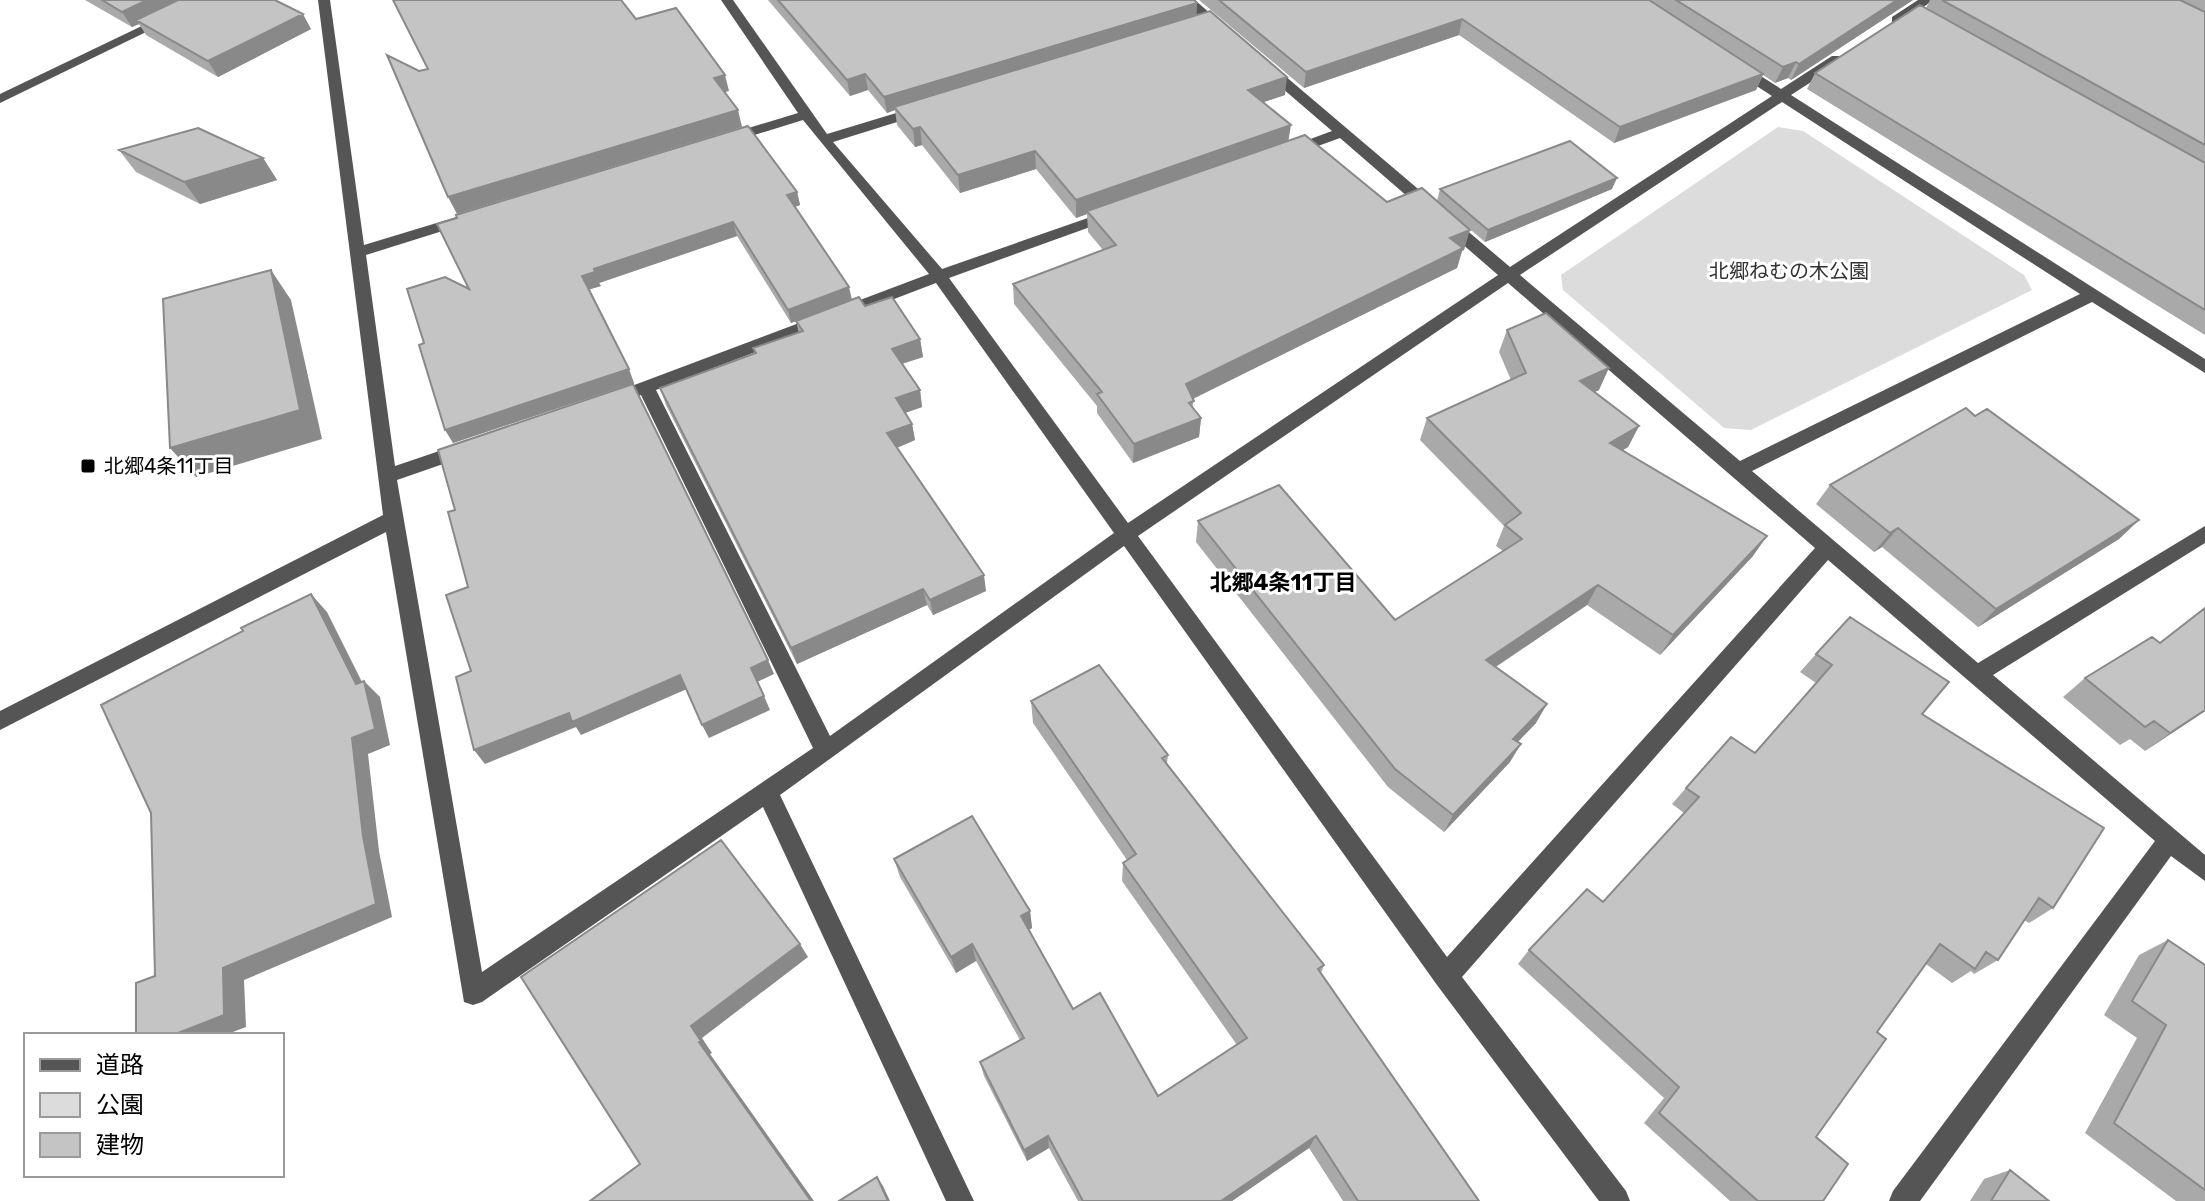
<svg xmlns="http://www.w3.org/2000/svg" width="2205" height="1201" font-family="Rubik,'Noto Sans JP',sans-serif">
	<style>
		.green { fill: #dcdcdc }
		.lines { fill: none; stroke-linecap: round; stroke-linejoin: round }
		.minor { fill: #555; fill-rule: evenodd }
		.wall { fill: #a9a9a9 }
		.shaded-wall { fill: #898989 }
		.building { fill: #c4c4c4; stroke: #898989; stroke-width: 2 }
		.poi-dot { fill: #000; stroke: #fff; stroke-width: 3 }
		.labels { text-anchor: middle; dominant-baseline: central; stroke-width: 6; stroke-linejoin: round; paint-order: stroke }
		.park-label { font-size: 20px; fill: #333; stroke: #fff }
		.poi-label { font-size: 20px; fill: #000; stroke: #fff; text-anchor: start }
		.neighbourhood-label { font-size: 22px; font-weight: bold; fill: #000; stroke: #fff }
	</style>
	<rect width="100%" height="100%" fill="#fff"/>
	<path class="green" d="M1778 127 1803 131 2024 275 2032 290 1751 430 1724 428 1563 290 1561 275Z"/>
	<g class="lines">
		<path class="minor" d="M196 0H212L0 103V94Z
			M318 0H330L364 245 463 215 471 220 468 223 366 255 395 466 463 443 472 450 469 455 397 480 482 972 813 748 641 395 611 406 602 400 605 396 929 274 803 120 732 142H722V136L798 113 721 0H733L827 134 916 107H926V113L833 142 942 269 1105 212H1115V218L949 278 1128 523 1498 275 1340 138 1296 154H1286V148L1332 131 1261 70V64H1271L1510 267 1772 96 1732 70V64H1742L1781 89 1832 56H1842V62L1791 95 2205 359V373L2092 302 1752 471 1978 663 2205 526V543L1993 675 2205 855V881L2171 856 1920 1201H1889L1893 1191 2155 841 1828 560 1462 977 1626 1191 1630 1201H1599L1437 985 1124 546 780 795 974 1201H946L763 807 482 1002 473 1005 464 1002 386 532 0 730V711L383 515ZM1782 102 2080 294 1740 461 1520 275ZM936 283 1114 533 830 736 656 390ZM1508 283 1815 548 1447 957 1138 536Z
			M1181 0H1195L1230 31 1218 34Z
			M1918 0H1933L1902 23H1892V17Z"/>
	</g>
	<path class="wall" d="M85 0H275L311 29 218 77 146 35 139 24 132 27Z
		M768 0H1194L1197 3 1196 15 1285 95 1264 102 1289 140 1464 250 1462 251 1457 268 1193 399V409L1201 418 1199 437 1133 463 1097 413V406L1014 304 1013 284 1103 250 1088 232 1087 214 1076 218 1036 169 960 193 922 145 915 147 897 125 895 110 887 113 868 90 850 96Z
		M1199 0H1913L1791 80 1788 78 1775 83 1763 75 1756 90 1614 143 1459 35 1304 88Z
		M1930 0H2205V335L1807 89 1815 73 1926 8Z
		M119 150 263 158 277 180 200 204 136 172Z
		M1440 189H1612L1485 242 1437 201Z
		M797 192 800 205 795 207 852 300 920 339 923 357 902 364 920 390 922 407 905 413 912 424 915 440 897 448 986 591 933 615 927 605 797 664 666 405 660 388 755 353 753 348 799 333 796 321 791 323 737 236 599 283 601 286 589 289 634 383 453 443 424 343 469 289 457 218Z
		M1507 330 1599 390 1595 392 1639 426 1628 447 1623 450 1753 556 1660 655 1587 605 1496 667 1536 723 1518 742 1510 762 1444 832 1388 787 1196 542 1198 521 1395 620 1503 551 1496 546 1504 526 1420 440 1427 418 1511 380 1499 352Z
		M1975 416 2139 520 2119 539 1978 627 1882 547 1874 552 1816 504 1830 485Z
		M2160 643 2205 711 2145 751 2130 739 2120 745 2063 697 2085 678Z
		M1816 654 1922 714 2053 908 2029 923 2024 920 1998 960 1974 974 1971 971 1952 983 1926 964 1877 1032 1816 1137 1823 1201H1730L1644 1123 1664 1098 1518 964 1529 950 1603 902 1684 813 1672 804 1686 788 1755 753 1816 683 1800 672Z
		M1031 701 1168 755 1167 763 1324 965 1321 973 1479 1201H1343L1309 1148 1232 1201H1078L1049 1148 1027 1161 984 1076 980 1062 1020 1040 976 961 956 973 900 877 894 859 1030 911 1032 928 1029 930 1073 1009 1158 1096 1237 1045 1122 881 1123 863 1127 860 1033 723Z
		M2168 940 2205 965V1201H2176L2085 1133 2137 1038 2104 1015 2139 955Z
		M2010 1170 2049 1201H1970L1984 1179Z"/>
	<path class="shaded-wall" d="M147 0H189L136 20 139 24 132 27 122 12Z
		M1897 0H1913L1791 80 1799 64Z
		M1197 3 1196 19 894 107 895 110 887 113 884 97Z
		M303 14 311 29 218 77 208 61Z
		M1462 19 1459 35 1304 88 1306 72Z
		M1796 62 1788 78 1775 83 1783 67Z
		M865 74 868 90 850 96 847 80Z
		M1763 74 1756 90 1614 143 1620 127Z
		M725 75 729 91 718 94 714 78Z
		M1287 77 1285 95 1246 108 1248 90Z
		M738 110 742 127 457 214 448 197Z
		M1291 125 1288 143 1087 211V214L1076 218V200Z
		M920 127 922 145 915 147 913 129Z
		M1035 151 1036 169 960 193 958 175Z
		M263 158 277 180 200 204 184 182Z
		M1617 178 1612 189 1485 242 1488 230Z
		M797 192 800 205 791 208 787 195Z
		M733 222 737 236 599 283 601 286 588 290 582 276 594 269Z
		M1470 230 1464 250 1462 251 1457 268 1184 403 1186 384 1450 238Z
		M271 270 291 300 322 439 196 477 170 448Z
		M849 287 852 300 791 323 788 310Z
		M920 339 923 357 895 366 892 349Z
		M1609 368 1599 390 1571 403 1580 381Z
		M629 369 634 383 453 443 445 430Z
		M920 390 922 407 899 415 896 398Z
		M1201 418 1199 437 1133 463 1134 444Z
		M912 424 915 440 891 450 887 433Z
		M1639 426 1628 447 1600 464 1610 443Z
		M2139 520 2119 539 1978 627 1996 609Z
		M1898 528 1882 547 1874 552 1890 533Z
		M1767 536 1753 556 1660 655 1673 635Z
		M984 575 986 591 933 615 930 600Z
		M1598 585 1587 605 1477 679 1486 660Z
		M923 589 927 605 797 664 791 648Z
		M311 594 327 612 367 692 364 681 380 697 390 745 368 754 379 851 392 917 244 980 246 1027 225 1035H173L223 968 363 836 352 738 356 684Z
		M768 660 774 674 757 682 751 668Z
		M680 675 687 689 581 735 576 727 485 764 474 750 569 713Z
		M764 696 770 710 709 738 702 725Z
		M1547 704 1536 723 1503 757 1513 739Z
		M2205 710V711L2145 751 2170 733Z
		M1521 744 1510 762 1444 832 1453 815Z
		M1030 911 1032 928 1023 934 1021 916Z
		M800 944 808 957 702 1038 712 1053 710 1054 814 1201H811L699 1042 691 1026Z
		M972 944 976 961 956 973 951 957Z
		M1048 1136 1049 1148 1027 1161 1024 1150Z
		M1316 1136 1309 1148 1232 1201H1221Z
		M877 1177 883 1186 890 1201H888Z"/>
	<path class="building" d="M102 0H147L122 12Z
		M178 0H275L303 14 208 61 136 20Z
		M393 0H621L636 19 676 8 725 75 714 78 738 110 448 197 387 55 419 71 428 69Z
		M778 0H1194L1197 3 884 97 865 74 847 80Z
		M1219 0H1649L1763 74 1620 127 1462 19 1306 72Z
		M1676 0H1897L1799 64 1796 62 1783 67Z
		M1942 0H2180L2205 12V145Z
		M1920 5 2205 163V310L1815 73Z
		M1210 11 1287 77 1248 90 1291 125 1076 200 1035 151 958 175 920 127 913 129 894 107Z
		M748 126 797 192 787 195 849 287 788 310 733 222 594 269 595 272 582 276 629 369 445 430 419 345 424 343 407 289 445 277 469 289 437 224 457 218 456 215Z
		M198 128 263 158 184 182 119 150Z
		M1305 135 1387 202 1422 188 1470 230 1450 238 1463 248 1186 384 1194 401 1189 403 1201 418 1134 444 1097 394 1102 392 1013 284 1116 245 1087 211Z
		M1570 141 1617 178 1488 230 1440 189Z
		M271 270 300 410 170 448 163 299Z
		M859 297 865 306 892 297 920 339 892 349 920 390 896 398 912 424 887 433 984 575 930 600 923 589 791 648 660 388 756 353 753 348 803 331 796 321Z
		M1546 313 1609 368 1580 381 1639 426 1610 443 1767 536 1673 635 1598 585 1486 660 1547 704 1513 739 1521 744 1453 815 1395 769 1198 521 1279 485 1395 620 1522 539 1505 525 1521 513 1427 418 1526 373 1507 330Z
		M633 384 768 660 751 668 764 696 702 725 680 675 572 722 569 713 474 750 456 677 471 671 446 595 468 587 448 512 455 510 438 450Z
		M1966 408 1975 416 1987 409 2139 520 1996 609 1898 528 1890 533 1830 485Z
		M311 594 356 684 364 681 375 729 352 738 363 836 376 904 223 968 224 1015 173 1035H136V983L155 976 151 813 101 705 243 631 241 628Z
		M2205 608V710L2170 733 2154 721 2145 727 2085 678 2152 637 2160 643Z
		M1850 617 1949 682 1922 714 2104 828 2053 908 2039 898 1998 960 1986 952 1975 969 1940 944 1877 1032 1886 1039 1816 1137 1848 1164 1823 1201H1758L1659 1113 1679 1087 1529 950 1587 889 1603 902 1699 797 1686 788 1731 737 1755 753 1832 665 1816 654Z
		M1099 665 1168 755 1162 758 1324 965 1318 969 1479 1201H1358L1316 1136 1221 1201H1083L1048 1136 1024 1150 980 1062 1024 1038 972 944 951 957 894 859 972 816 1030 911 1021 916 1073 1009 1100 993 1158 1096 1247 1038 1123 863 1136 854 1031 701Z
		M721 840 800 944 691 1026 701 1041 699 1042 811 1201H590L640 1164 521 977Z
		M2168 940 2205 965V1190L2114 1123 2166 1025 2132 1001Z
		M2010 1170 2049 1201H1991Z
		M877 1177 888 1201H839Z"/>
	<rect class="poi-dot" x="80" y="458" width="16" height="16" rx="4"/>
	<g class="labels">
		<g class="park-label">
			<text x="1789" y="271">北郷ねむの木公園</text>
		</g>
		<g class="poi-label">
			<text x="104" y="466">北郷4条11丁目</text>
		</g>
		<g class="neighbourhood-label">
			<text x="1283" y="582">北郷4条11丁目</text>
		</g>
	</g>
	<rect x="24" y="1033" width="260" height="144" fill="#ffffff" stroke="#999999" stroke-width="2"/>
	<rect x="40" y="1059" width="40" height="12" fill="#555555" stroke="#999999" stroke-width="2"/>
	<text x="96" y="1073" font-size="24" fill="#000000">道路</text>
	<rect x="40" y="1093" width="40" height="24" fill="#dcdcdc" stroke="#999999" stroke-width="2"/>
	<text x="96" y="1113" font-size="24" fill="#000000">公園</text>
	<rect x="40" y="1133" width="40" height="24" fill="#c4c4c4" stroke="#999999" stroke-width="2"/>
	<text x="96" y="1153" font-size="24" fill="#000000">建物</text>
</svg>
